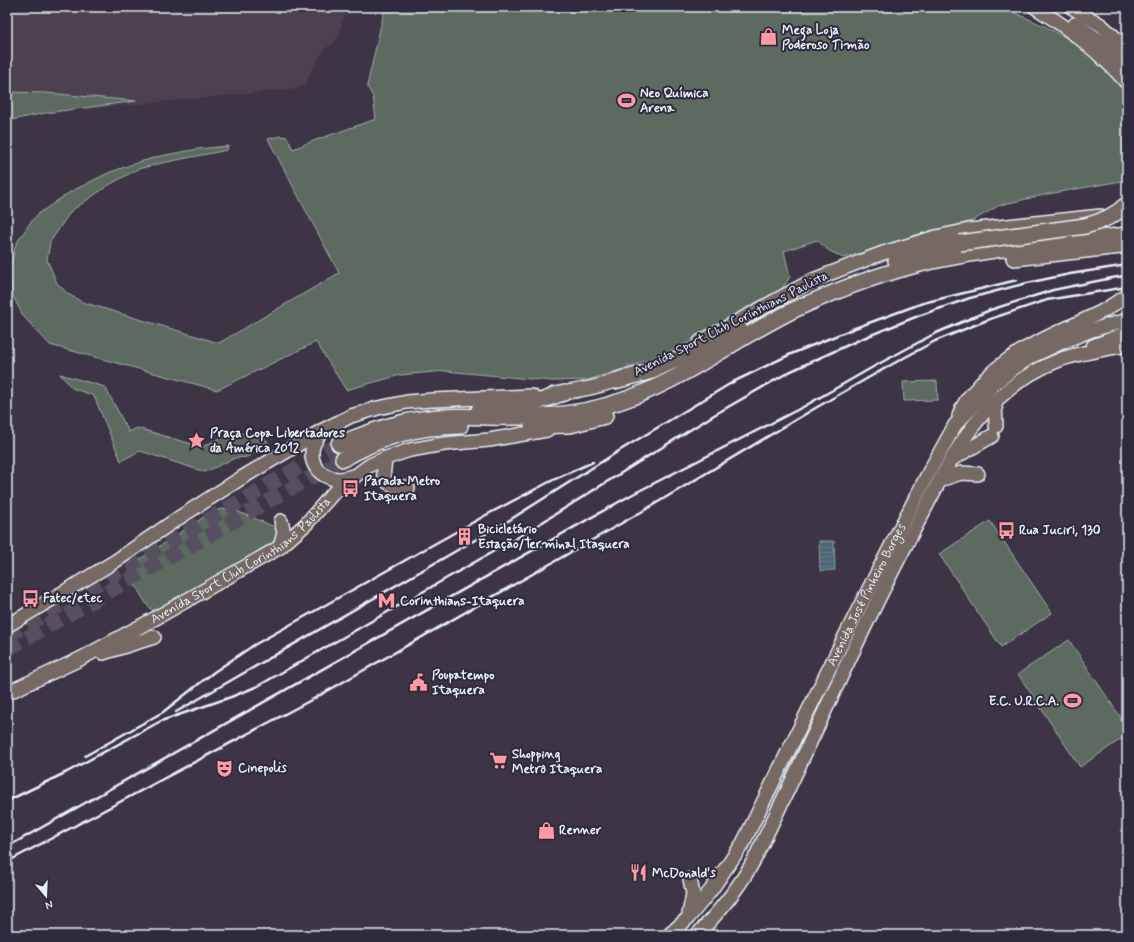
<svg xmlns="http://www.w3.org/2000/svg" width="1134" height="942" font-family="Mynerve,sans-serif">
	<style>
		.built { fill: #4e404f }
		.green { fill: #5b6a61; stroke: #a2aeac }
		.water { fill: url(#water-rules); stroke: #8a9ea9 }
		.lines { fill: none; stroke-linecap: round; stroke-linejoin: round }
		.highway-tunnel { stroke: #575060; stroke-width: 15; stroke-dasharray: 15 8; stroke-linecap: butt }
		.primary-casing { stroke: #e8f1f8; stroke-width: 16 }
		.highway-casing { stroke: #e8f1f8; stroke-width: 18 }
		.primary { stroke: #766964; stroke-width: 13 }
		.highway { stroke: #766964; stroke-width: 15 }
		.rail { stroke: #e8f1f8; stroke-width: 2.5 }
		.highway-bridge-casing { stroke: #e8f1f8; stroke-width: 18; stroke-linecap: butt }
		.highway-bridge { stroke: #766964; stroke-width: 15 }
		.labels { text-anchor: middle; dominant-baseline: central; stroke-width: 4; stroke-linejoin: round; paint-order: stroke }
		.poi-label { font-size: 13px; font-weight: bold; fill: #e8f1f8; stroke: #2f2a3d; text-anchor: start }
		.street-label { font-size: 13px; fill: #e8f1f8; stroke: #2f2a3d }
	</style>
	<defs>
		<pattern id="water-rules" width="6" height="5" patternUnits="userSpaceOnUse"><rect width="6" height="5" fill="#4c6674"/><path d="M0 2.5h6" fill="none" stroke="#667c89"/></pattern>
	</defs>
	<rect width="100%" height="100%" fill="#3d3445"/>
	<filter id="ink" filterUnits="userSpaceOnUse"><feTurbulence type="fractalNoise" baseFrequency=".025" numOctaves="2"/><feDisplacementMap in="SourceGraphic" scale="8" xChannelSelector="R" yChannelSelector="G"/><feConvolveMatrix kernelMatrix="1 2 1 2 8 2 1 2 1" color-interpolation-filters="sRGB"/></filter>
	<g filter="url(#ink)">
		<path class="built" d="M7 7H346L339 35 335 42 325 49 311 71 306 84 296 89 45 113 7 121Z"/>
		<path class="green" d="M385 7H1000C1030 19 1059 31 1085 51 1092 57 1097 65 1104 70 1112 76 1122 79 1127 86V180L1048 194 1000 205 972 221 843 258 828 250 817 240 784 251 790 277 779 293 678 348 629 367 588 380 552 381 445 371 400 375 346 390 316 342 217 390 50 345 23 316 13 296 9 271 16 244 30 223 38 214 70 192 108 173 133 164 160 156 198 149 228 146 227 150 162 163 138 169 109 185 71 211 50 242 47 260 57 283 68 294 82 302 219 343 339 273 268 139 280 136 287 137 293 149 313 141 376 119 373 97 367 86Z
			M7 92 46 93 136 101 45 113 7 121Z
			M60 374 105 387 129 432 137 428 202 447 230 433 263 434 269 445 247 457 235 458 205 472 140 451 121 461 94 396 72 388Z
			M937 381 938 400 904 401 903 382Z
			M221 509 234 510 275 527 278 533 277 542 156 611 149 608 130 577 129 571 131 565 210 513Z
			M990 521 1052 613 1001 647 939 554Z
			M1069 640 1127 727V735L1080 767 1018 674Z"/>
		<path class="water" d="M819 541H834L835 570 820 571Z"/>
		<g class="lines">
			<path class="highway-tunnel" d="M7 636 339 444
				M7 649 343 459"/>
			<defs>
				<g id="primary">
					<path d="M1035 7C1071 30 1099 51 1127 83"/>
					<path d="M1071 7 1101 25 1127 48"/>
					<path d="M1075 24 1103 43 1127 65"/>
					<path d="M700 342 813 280 883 253 936 237 969 230 1101 216"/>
					<path d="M1093 346 1127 333"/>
					<path d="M554 394C578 391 602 387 624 377"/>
					<path d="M995 401 996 426"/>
					<path d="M959 416C963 403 968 398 977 388 1009 349 1057 334 1101 312 1110 307 1118 301 1127 296"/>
					<path d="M321 431C317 438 312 444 312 452 311 474 333 484 352 476"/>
					<path d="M386 458C380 481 385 485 408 488"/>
					<path d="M952 459 992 436"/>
					<path d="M940 480 961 473 978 474"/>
					<path d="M280 547 284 533 281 521"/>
					<path d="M7 626 114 562 177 519 243 477 321 431 351 416 378 408 407 402 432 400 532 396"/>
					<path d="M103 653 154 637"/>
					<path id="s1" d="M7 693 80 659 154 619 280 547 306 524 335 491 370 465 386 458 410 450 444 444 489 440 547 430"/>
					<path d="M689 914 693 894 690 879"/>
					<path id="s2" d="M669 935 688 918 711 890 743 843 855 616 928 474 955 425 994 384 1014 368 1032 356 1062 342 1092 330 1127 320"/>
					<path d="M697 935C720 911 740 887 755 858 810 746 859 632 918 522 943 475 965 424 1007 391 1022 378 1043 366 1062 359 1083 352 1105 349 1127 345"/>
				</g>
				<path id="highway" d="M1014 258 1121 246
					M896 261 940 247 960 243
					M615 381 652 371 740 330
					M479 410 540 401 564 393
					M532 426 570 425 605 416
					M339 444C371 431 404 419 439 417 463 415 489 418 513 417 545 417 578 414 608 405 678 386 735 337 800 307 842 288 888 271 933 261 997 247 1063 242 1127 235
					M343 459C383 436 414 427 460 426"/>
			</defs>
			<use href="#primary" class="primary-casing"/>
			<use href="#highway" class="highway-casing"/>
			<use href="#primary" class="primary"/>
			<use href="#highway" class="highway"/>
			<path class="rail" d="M176 712 508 521 622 449 733 382 791 354 855 328 923 303 1017 280
				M85 756 163 712 214 672 254 645 486 515 555 479 593 462
				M7 801 67 772 161 721 231 697 258 686 517 538 714 415 789 372 861 339 918 316 970 298 1027 283 1070 274 1127 265
				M7 847 633 494 803 407 873 367 934 334 990 310 1053 290 1117 277 1127 276
				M7 862 315 698 643 511 812 410 889 366 935 341 990 319 1047 300 1127 287"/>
			<defs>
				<path id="highway-bridge" d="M960 243 1085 226C1101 222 1115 216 1127 204"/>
			</defs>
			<use href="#highway-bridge" class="highway-bridge-casing"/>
			<use href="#highway-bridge" class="highway-bridge"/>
		</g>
	</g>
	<defs>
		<symbol id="shop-bare" viewBox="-9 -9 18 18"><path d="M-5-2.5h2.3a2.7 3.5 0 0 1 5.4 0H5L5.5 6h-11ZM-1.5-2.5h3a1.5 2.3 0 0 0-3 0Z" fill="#ff9aa2" stroke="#2f2a3d" stroke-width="2.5" paint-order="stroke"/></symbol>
		<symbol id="stadium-bare" viewBox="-9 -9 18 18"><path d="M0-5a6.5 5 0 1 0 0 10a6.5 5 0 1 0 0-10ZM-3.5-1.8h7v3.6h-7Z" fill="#ff9aa2" stroke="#2f2a3d" stroke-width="2.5" paint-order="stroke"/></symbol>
		<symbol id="sight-bare" viewBox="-9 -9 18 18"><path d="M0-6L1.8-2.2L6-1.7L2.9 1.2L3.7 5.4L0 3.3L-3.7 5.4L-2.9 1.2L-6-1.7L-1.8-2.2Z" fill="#ff9aa2" stroke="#2f2a3d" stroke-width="2.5" paint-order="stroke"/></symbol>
		<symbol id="bus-bare" viewBox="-9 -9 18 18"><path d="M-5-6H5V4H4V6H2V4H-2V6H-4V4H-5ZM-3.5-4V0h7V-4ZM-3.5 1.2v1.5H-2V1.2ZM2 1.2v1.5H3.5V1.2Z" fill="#ff9aa2" stroke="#2f2a3d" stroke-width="2.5" paint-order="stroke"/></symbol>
		<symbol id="building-bare" viewBox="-9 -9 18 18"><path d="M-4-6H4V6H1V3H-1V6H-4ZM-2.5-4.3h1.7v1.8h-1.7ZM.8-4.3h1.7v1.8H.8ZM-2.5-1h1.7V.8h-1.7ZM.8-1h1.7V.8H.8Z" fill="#ff9aa2" stroke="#2f2a3d" stroke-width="2.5" paint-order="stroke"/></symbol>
		<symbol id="metro-bare" viewBox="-9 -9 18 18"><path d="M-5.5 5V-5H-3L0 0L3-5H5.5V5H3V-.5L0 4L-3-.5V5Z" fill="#ff9aa2" stroke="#2f2a3d" stroke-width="2.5" paint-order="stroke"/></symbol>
		<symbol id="civic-bare" viewBox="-9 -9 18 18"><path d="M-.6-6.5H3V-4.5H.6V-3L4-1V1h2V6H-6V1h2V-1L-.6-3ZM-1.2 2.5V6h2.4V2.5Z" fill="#ff9aa2" stroke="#2f2a3d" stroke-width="2.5" paint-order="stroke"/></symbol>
		<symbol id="supermarket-bare" viewBox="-9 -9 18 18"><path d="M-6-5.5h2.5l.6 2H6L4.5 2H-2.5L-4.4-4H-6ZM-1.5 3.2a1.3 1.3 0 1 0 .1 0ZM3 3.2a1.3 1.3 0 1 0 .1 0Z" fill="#ff9aa2" stroke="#2f2a3d" stroke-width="2.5" paint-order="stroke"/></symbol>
		<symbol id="theatre-bare" viewBox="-9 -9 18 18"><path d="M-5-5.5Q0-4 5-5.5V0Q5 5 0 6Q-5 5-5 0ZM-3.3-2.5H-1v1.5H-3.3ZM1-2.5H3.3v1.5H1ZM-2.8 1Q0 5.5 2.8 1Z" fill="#ff9aa2" stroke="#2f2a3d" stroke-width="2.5" paint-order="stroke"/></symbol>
		<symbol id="restaurant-bare" viewBox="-9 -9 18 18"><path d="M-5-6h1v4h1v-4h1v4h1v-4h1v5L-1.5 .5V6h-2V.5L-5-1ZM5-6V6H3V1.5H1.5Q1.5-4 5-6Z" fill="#ff9aa2" stroke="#2f2a3d" stroke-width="2.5" paint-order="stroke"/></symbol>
	</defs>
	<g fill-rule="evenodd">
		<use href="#shop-bare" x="756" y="24" width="25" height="25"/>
		<use href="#stadium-bare" x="614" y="88" width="25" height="25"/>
		<use href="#sight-bare" x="184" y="428" width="25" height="25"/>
		<use href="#bus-bare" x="338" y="476" width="25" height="25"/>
		<use href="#bus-bare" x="994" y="518" width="25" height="25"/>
		<use href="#building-bare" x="452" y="524" width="25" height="25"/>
		<use href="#bus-bare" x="18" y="586" width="25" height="25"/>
		<use href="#metro-bare" x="374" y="588" width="25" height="25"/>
		<use href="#civic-bare" x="406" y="670" width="25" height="25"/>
		<use href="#stadium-bare" x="1060" y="688" width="25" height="25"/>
		<use href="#supermarket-bare" x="486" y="748" width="25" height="25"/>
		<use href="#theatre-bare" x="212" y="756" width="25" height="25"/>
		<use href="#shop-bare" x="534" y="818" width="25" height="25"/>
		<use href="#restaurant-bare" x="626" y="860" width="25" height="25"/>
	</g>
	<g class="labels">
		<g class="poi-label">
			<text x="782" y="30">Mega Loja<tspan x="782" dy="15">Poderoso Timão</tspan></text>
			<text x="640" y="93">Neo Química<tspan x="640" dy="15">Arena</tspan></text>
			<text x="210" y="433">Praça Copa Libertadores<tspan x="210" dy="15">da América 2012</tspan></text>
			<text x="364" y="481">Parada Metro<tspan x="364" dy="15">Itaquera</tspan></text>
			<text x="478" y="529">Bicicletário<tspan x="478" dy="15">Estação/Terminal Itaquera</tspan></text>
			<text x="1019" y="530">Rua Juciri, 130</text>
			<text x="43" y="598">Fatec/etec</text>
			<text x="400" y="601">Corinthians-Itaquera</text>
			<text x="432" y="675">Poupatempo<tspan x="432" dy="15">Itaquera</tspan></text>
			<text x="1059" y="701" text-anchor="end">E.C. U.R.C.A.</text>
			<text x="512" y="754">Shopping<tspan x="512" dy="15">Metrô Itaquera</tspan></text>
			<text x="238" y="768">Cinepolis</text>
			<text x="559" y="830">Renner</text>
			<text x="652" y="873">McDonald's</text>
		</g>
		<g class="street-label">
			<text transform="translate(731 324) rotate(-27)">Avenida Sport Club Corinthians Paulista</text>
			<text stroke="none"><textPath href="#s1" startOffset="270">Avenida Sport Club Corinthians Paulista</textPath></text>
			<text stroke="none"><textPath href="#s2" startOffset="396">Avenida José Pinheiro Borges</textPath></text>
		</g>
	</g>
	<rect width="1134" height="942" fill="none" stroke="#2f2a3d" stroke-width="24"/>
	<rect x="12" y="12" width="1110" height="918" fill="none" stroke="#e8f1f8" stroke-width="1.5" filter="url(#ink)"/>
	<g transform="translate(46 896) rotate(161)" stroke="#2f2a3d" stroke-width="3" paint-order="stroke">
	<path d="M0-3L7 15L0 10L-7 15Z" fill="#e8f1f8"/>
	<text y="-6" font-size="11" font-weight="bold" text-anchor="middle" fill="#e8f1f8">N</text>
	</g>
</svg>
